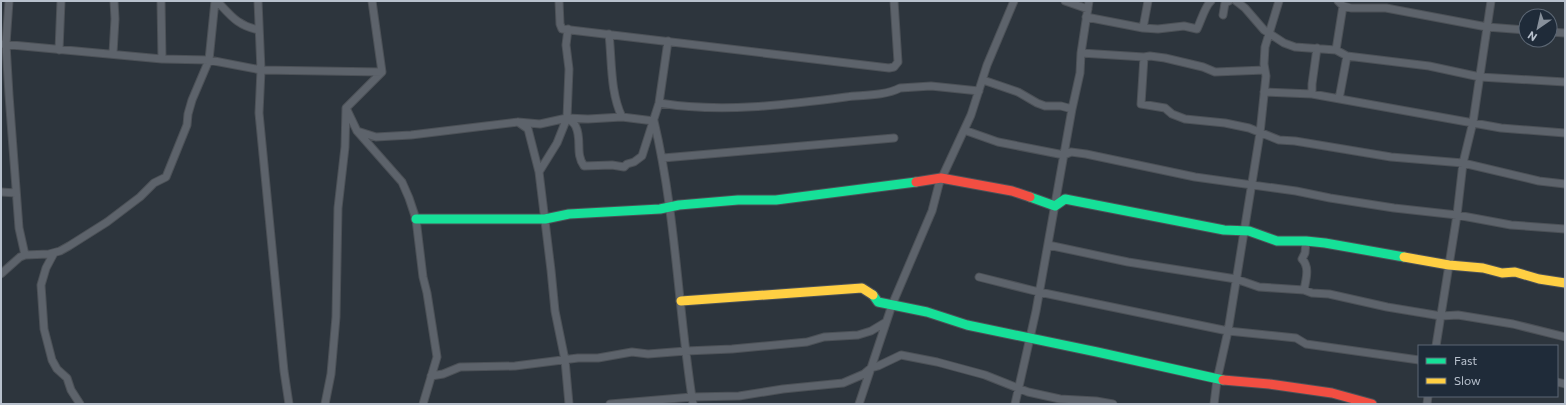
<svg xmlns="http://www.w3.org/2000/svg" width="1566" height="405" font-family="Commissioner,sans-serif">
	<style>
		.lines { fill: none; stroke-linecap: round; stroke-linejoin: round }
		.street-casing { stroke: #4c5157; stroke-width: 9 }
		.fast-casing { stroke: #4c5157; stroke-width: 11 }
		.slow-casing { stroke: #4c5157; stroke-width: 11 }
		.jam-casing { stroke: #4c5157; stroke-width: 11 }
		.street { stroke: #5d636b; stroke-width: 7 }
		.fast { stroke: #16e098; stroke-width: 9 }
		.slow { stroke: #ffcf43; stroke-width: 9 }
		.jam { stroke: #f24e42; stroke-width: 9 }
	</style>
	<rect width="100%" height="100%" fill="#2d353d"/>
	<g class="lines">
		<defs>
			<path id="street" d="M9 1 6 44 9 95 19 228 25 255
				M161 1 162 59
				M217 1C231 16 238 26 259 30
				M258 1 261 70 259 113 284 371 289 404
				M559 1 560 24 562 29 889 68 894 67 898 62 894 1
				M1065 1 1088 9
				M1236 1 1245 8 1264 30 1284 43 1295 47 1336 50 1347 56 1429 66 1480 77 1565 82
				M1338 1 1343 6 1351 8H1386L1487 27 1526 30
				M1223 15 1225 3 1229 1
				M1086 17 1143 28 1158 29 1184 26 1197 29C1201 21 1205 6 1211 1
				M1143 28 1148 1
				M568 29 566 45 569 69 567 118 557 143 539 172 551 270 555 311 565 360 569 404
				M1550 32 1565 33
				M609 34C612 61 610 92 622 117L654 121C676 214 678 310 693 404
				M1 44 162 59 209 60 261 70 382 72
				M59 50 61 1
				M1336 50 1343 6
				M113 53 115 19 114 1
				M1081 53 1144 57 1141 104 1165 108 1172 114 1185 119 1225 123 1249 128 1279 140 1295 141 1391 157 1463 163 1539 181 1565 184
				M1144 57 1150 56 1165 58 1203 67 1215 72 1265 70
				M983 80 1018 92 1037 103 1045 106H1061L1072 109 1080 73 1081 53 1089 1
				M1264 92 1312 94 1501 128 1565 133
				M1312 94V84L1317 48
				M1339 99 1347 56
				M659 103C721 113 785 105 846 97 863 95 884 96 900 88L931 86 979 91
				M347 110 357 131 402 182 409 198 416 219 423 277 427 293 437 357 423 404
				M567 118C570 120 575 124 576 127 582 140 575 154 584 166L612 165 624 167 627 164 634 162 642 156 659 103 668 41
				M518 122 528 129 539 172
				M964 130 998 142 1064 155 1071 152 1086 154 1195 177 1296 191 1330 198 1394 208 1457 215 1511 225 1565 229
				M357 131 376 137 411 135 518 122 540 124 567 118 588 119 622 117
				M663 158 894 138
				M1 192 16 193
				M1048 245 1128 262 1236 279 1259 287 1304 290 1312 293 1329 294 1387 307 1441 316 1458 315 1513 324 1565 337
				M54 253 46 268 41 285 44 329 52 360 57 369 67 378 71 390 80 404
				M1 274 20 257 25 255 49 254 60 251 69 246 107 222 140 197 154 183 166 177 187 125 188 114 192 100 209 60 215 1
				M979 277 1039 292 1228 331 1296 338 1306 344 1419 360
				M1304 290C1306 279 1310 267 1302 259L1305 253 1306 241
				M1436 346 1457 215 1463 163 1473 122 1491 1
				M431 376 443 374 460 367 515 366 578 358H598L632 352 648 354 686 351 732 349 807 342 824 337 858 335 871 331 886 322
				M1557 382 1565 384
				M325 404 331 374 336 317 338 208 345 147 346 108 382 72 372 1
				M610 404 692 397 739 396 783 389 843 383 864 374 871 368 878 366 901 355 937 362 985 375 1028 392 1060 399 1096 401 1113 404
				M859 404 892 305 932 211 939 184 971 115 987 65 1014 1
				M1015 404 1036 311 1072 109
				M1214 404 1217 380 1228 331 1260 133 1266 76 1264 64 1265 47 1279 1
				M1427 404 1428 396"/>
			<path id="fast" d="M1030 197 1055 206 1065 199 1224 230 1249 231 1277 241H1306L1325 243 1404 257
				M416 219H545L569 214 660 209 679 205 738 200H776L916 182
				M873 295 878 302 927 312 967 325 1097 352 1223 380"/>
			<path id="slow" d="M1404 257 1449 265 1483 268 1502 273 1515 272 1539 279 1565 283
				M681 301 862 288 873 295"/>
			<path id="jam" d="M916 182 941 178 1012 191 1030 197
				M1223 380 1269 384 1332 393 1372 404"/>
		</defs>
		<use href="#street" class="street-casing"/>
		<use href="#fast" class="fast-casing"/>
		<use href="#slow" class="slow-casing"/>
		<use href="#jam" class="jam-casing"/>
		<use href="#street" class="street"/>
		<use href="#fast" class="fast"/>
		<use href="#slow" class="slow"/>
		<use href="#jam" class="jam"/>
	</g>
	<rect width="1566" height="405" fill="none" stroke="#b8c1cd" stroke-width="4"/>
	<rect x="1418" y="345" width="140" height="52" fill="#1f2b39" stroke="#5c6774"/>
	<rect x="1426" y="358" width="20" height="6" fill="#16e098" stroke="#5c6774"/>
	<text x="1454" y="365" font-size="12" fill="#b8c1cd">Fast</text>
	<rect x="1426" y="378" width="20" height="6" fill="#ffcf43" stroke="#5c6774"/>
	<text x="1454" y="385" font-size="12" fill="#b8c1cd">Slow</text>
	<g transform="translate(1538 28) rotate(214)"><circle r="19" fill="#1f2b39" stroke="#5c6774"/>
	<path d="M0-3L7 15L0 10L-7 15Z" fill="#87909b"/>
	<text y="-6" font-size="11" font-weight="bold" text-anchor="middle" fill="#b8c1cd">N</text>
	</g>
</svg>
